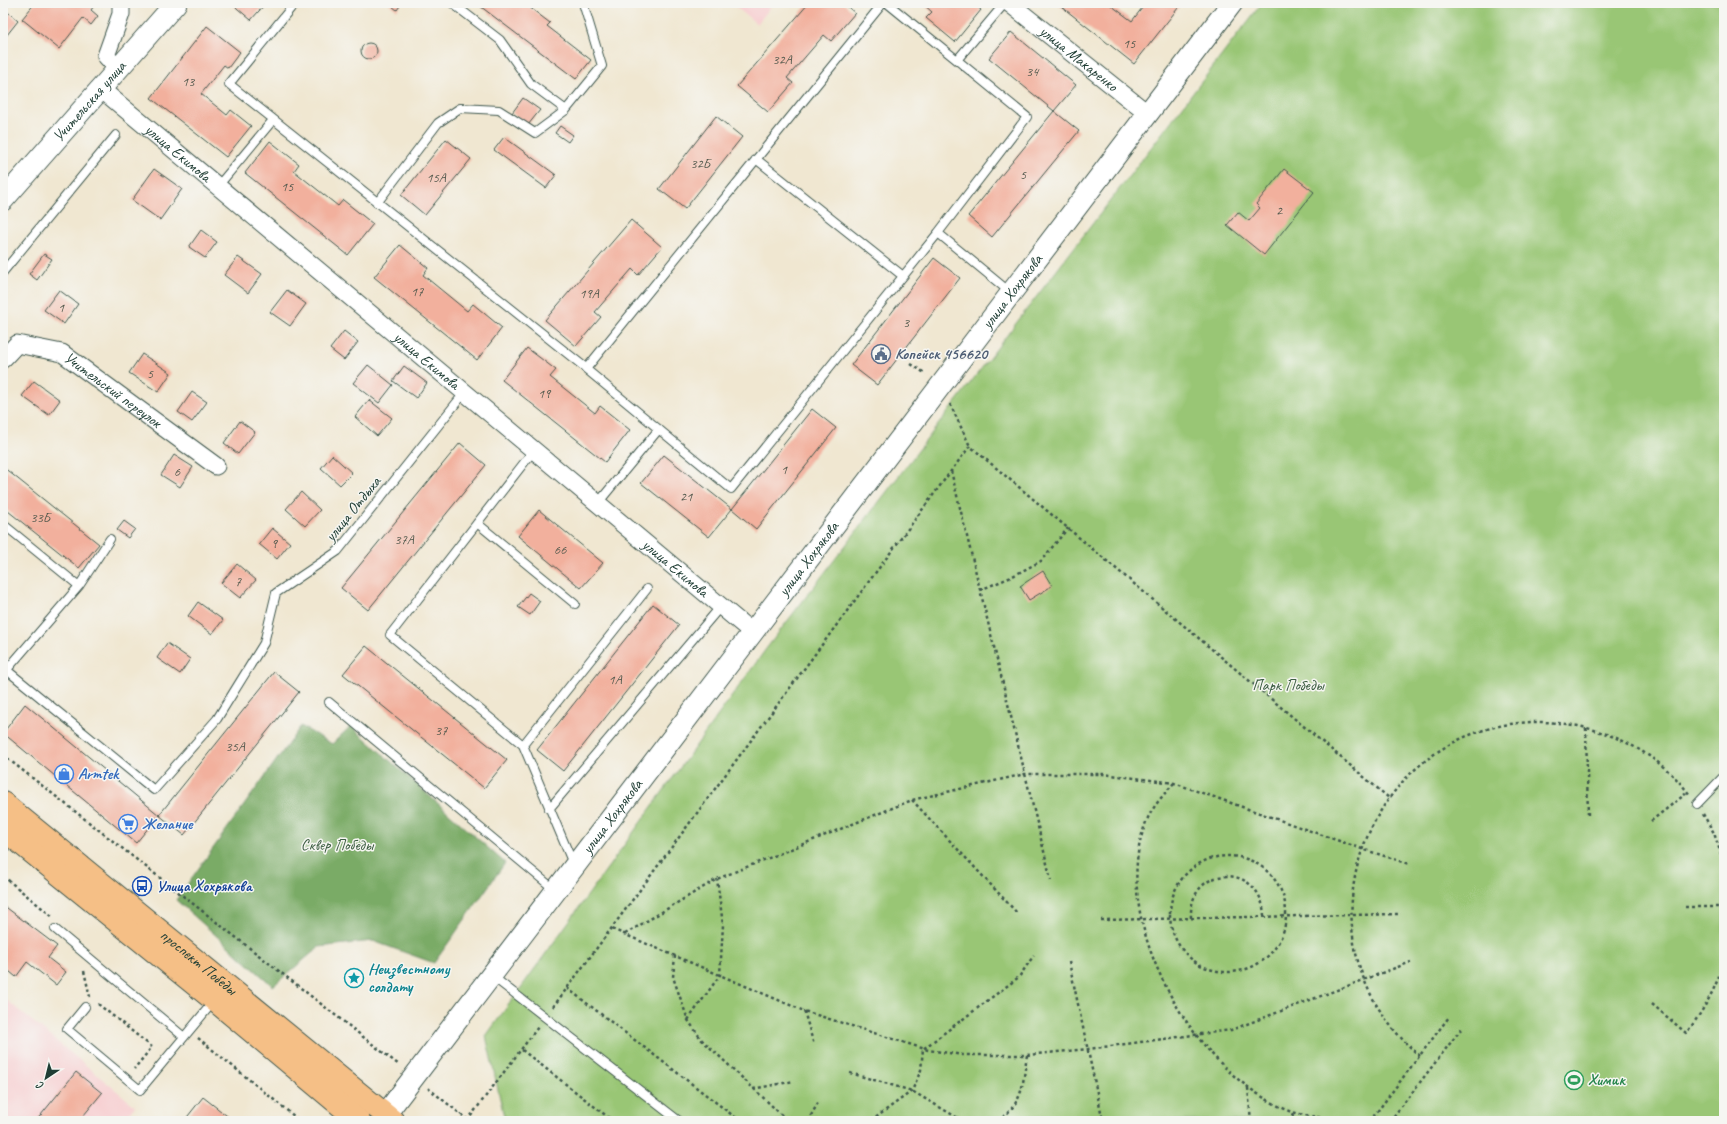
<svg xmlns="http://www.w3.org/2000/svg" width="1727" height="1124" font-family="Caveat,sans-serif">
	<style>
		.built { fill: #f7cfd1 }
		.green { fill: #99c674; stroke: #5c8254 }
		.forest { fill: #7aab66; stroke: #4c744d }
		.building { fill: #f2b09d }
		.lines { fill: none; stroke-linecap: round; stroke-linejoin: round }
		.service-casing { stroke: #3e564c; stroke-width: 10 }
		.minor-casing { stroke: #3e564c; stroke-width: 19 }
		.tertiary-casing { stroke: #3e564c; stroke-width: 23 }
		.primary-casing { stroke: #3e564c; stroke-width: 24 }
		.path { stroke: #3e564c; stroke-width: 2.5; stroke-dasharray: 3 3; stroke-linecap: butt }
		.service { stroke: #fff; stroke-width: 8 }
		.minor { stroke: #fff; stroke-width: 17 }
		.tertiary { stroke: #fff; stroke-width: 21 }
		.primary { stroke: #f5bf86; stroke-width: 22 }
		.labels { text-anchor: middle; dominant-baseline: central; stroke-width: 3; stroke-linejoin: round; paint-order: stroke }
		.number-label { font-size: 14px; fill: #545a4e }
		.street-label { font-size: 16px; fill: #1f3d34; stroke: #f6f6f2 }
		.service-label { font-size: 16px; font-weight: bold; fill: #4e5e75; stroke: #f6f6f2; text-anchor: start }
		.park-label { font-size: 16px; fill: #3e5f44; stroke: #f6f6f2 }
		.shop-label { font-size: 16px; font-weight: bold; fill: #366cbe; stroke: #f6f6f2; text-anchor: start }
		.transit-label { font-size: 16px; font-weight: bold; fill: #164399; stroke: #f6f6f2; text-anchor: start }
		.culture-label { font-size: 16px; font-weight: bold; fill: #0d838f; stroke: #f6f6f2; text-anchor: start }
		.leisure-label { font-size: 16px; font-weight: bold; fill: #27864d; stroke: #f6f6f2; text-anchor: start }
	</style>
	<rect width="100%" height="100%" fill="#f6f6f2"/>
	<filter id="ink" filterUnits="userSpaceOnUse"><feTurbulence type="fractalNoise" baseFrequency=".025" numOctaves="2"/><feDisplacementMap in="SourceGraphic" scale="8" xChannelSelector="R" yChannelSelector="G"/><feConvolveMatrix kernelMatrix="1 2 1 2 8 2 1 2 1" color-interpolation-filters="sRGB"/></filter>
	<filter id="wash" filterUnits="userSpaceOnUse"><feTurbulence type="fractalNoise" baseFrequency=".012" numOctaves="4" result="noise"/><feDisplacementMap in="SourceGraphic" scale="16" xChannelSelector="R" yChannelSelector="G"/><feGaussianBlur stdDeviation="0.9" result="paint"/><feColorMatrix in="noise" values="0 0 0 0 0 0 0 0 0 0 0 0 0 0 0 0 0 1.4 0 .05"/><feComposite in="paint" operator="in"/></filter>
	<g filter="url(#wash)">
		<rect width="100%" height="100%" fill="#f0e7d1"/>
		<path class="built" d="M731 3H774L757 24Z
			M3 997 135 1106 123 1121H3Z"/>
		<path class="green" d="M1262 3H1724V1121H505L486 1036 766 649Z"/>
		<path class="forest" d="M301 726 332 744 351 726 505 863 434 963 373 941 319 947 273 986 176 900Z"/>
		<g id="blocks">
			<path class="building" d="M35 3H96L91 10 98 16 91 25 83 18 59 49 22 19Z
				M231 3H266L251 20Z
				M388 3H402L397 10Z
				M476 3H524L550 23 547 26 591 60 576 79Z
				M809 3H843L855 13 831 41 824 35 787 78 793 83 768 112 737 86Z
				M922 3H973L981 10 955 42 926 18 932 12Z
				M1057 3H1108L1132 21 1146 3H1182L1134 64Z
				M3 8 18 21 3 40Z
				M207 26 240 52 228 68 224 65 201 94 227 115 231 110 251 126 226 157 151 98Z
				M1011 32 1076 85 1054 111 989 58Z
				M361 51a8 8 0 1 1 16 0a8 8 0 1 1-16 0Z
				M523 98 540 110 528 125 512 113Z
				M1054 111 1079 131 992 237 968 216Z
				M716 116 742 137 685 209 659 189Z
				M560 126 573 135 568 142 555 133Z
				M504 137 556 175 546 188 494 150Z
				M446 139 471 159 425 215 401 195Z
				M270 141 299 164 294 171 338 206 343 200 373 224 348 255 245 173Z
				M154 169 182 189 160 220 132 200Z
				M1284 169 1314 192 1264 255 1227 225 1238 212 1249 221 1260 208 1256 204Z
				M631 220 662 247 638 275 632 269 595 312 601 317 576 346 545 320Z
				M201 230 217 242 205 258 189 247Z
				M400 245 428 268 423 275 467 311 473 304 502 328 477 360 374 277Z
				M44 254 52 259 37 280 29 274Z
				M238 257 262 274 248 293 224 275Z
				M934 258 960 278 877 385 851 365Z
				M59 290 78 304 64 324 44 310Z
				M287 290 306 304 290 326 270 312Z
				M344 331 358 342 344 360 330 349Z
				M527 348 556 370 550 377 595 413 600 406 630 430 605 462 502 380Z
				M142 354 171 373 158 392 129 373Z
				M368 365 393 385 379 403 353 383Z
				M404 366 427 383 416 398 393 381Z
				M34 381 60 400 49 415 22 396Z
				M192 392 207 402 192 422 178 412Z
				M369 400 392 418 377 436 355 417Z
				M812 409 836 428 756 529 732 509Z
				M240 421 255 432 238 454 224 443Z
				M460 443 486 465 368 610 341 588Z
				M174 455 193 467 180 487 161 475Z
				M332 455 352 473 340 485 321 468Z
				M664 455 732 509 709 537 641 483Z
				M3 467 99 544 79 568 3 507Z
				M301 492 320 510 305 526 286 509Z
				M539 510 603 563 581 588 518 536Z
				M124 521 135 529 128 538 117 530Z
				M272 528 290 543 277 559 259 544Z
				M237 564 256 580 240 598 221 583Z
				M1043 571 1052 586 1029 600 1020 586Z
				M529 593 540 601 530 615 518 607Z
				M198 602 223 620 212 634 188 616Z
				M653 604 679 625 563 771 537 750Z
				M167 643 190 659 180 674 157 658Z
				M366 646 507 760 484 788 343 674Z
				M274 672 299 692 184 835 159 815 136 843 3 733 25 704 159 815Z
				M3 905 57 946 48 958 66 972 56 985 27 962 16 977 3 966Z
				M76 1072 102 1093 79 1121H36Z
				M203 1097 231 1119 233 1121H184Z"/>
		</g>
	</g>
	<g filter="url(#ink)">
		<use href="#blocks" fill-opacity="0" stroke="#3e564c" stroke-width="1"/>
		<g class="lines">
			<defs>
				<path id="service" d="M295 3 229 84 587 369
					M452 3 500 40 531 84 566 110
					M883 3 586 369 731 489 938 233 1027 117 887 3
					M957 60 1005 3
					M756 159 903 276
					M218 186 273 120
					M377 203 438 123 460 108 499 110 535 133 566 110 602 66 583 3
					M938 233 1011 293
					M3 272 116 135
					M534 450 390 635 523 745 647 589
					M598 503 659 429
					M477 523 575 604
					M3 524 79 586
					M3 667 154 790 217 719 264 643 276 593 338 551 465 392
					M4 673 79 586 110 539
					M329 702 555 890
					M523 745 574 866
					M1697 804 1724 776
					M549 809 721 606
					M55 929 184 1037
					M492 976 679 1121
					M85 1007 67 1029 140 1090 214 1001"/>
				<g id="minor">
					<path id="s1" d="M1009 3 1148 114"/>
					<path d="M118 69 106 56 121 14V3"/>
					<path id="s2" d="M101 89 753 633"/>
					<path id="s3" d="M3 359 17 344 62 353 216 466"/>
				</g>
				<g id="tertiary">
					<path id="s4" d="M3 200 176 3"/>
					<path id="s5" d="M385 1115 1232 3"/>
				</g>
				<g id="primary">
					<path id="s6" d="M3 803 393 1121"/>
					<path d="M3 829 214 1000 359 1121"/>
				</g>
			</defs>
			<use href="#service" class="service-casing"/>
			<use href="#minor" class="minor-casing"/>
			<use href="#tertiary" class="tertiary-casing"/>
			<use href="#primary" class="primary-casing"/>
			<path class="path" d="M911 364 926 374
				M950 404 970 446
				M951 471 1051 880
				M980 590 1009 578 1041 561 1068 528
				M1586 728 1588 817
				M3 755 399 1065
				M1174 783C1162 796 1149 811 1144 828 1114 915 1178 1036 1248 1087 1260 1096 1281 1109 1296 1113 1311 1117 1328 1118 1344 1121
				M912 800 1018 914
				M1703 814 1714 833 1724 863
				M1651 821 1688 792
				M1170 914a58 58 0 1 1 116 0a58 58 0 1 1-116 0Z
				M3 876 53 917
				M1685 907H1724
				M1191 918C1188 864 1262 861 1264 916
				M1101 920 1401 914
				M612 929 804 1011 928 1050 963 1055H1027L1088 1049 1231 1030 1411 962
				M625 934 717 879 912 800 1025 774H1103L1174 783 1362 849 1410 864
				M675 956 673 977 688 1020 701 1039 788 1121
				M1069 962 1103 1121
				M84 971 90 997
				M567 988 740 1121
				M98 1004 152 1047 134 1069
				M1652 1004 1686 1033C1703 1012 1717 987 1724 960
				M553 1007 951 471 970 446 1389 798
				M804 1011 814 1045
				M688 1020 720 975 723 925 717 879
				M198 1038 300 1121
				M522 1050 613 1121
				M1420 1056C1270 929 1386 688 1578 726 1622 735 1663 759 1690 795
				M850 1073 912 1091 963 1121
				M428 1088 468 1120
				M1248 1088 1251 1121
				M753 1089 794 1081
				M467 1121 538 1027
				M808 1121 819 1101
				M871 1121 912 1091 921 1070 923 1049 1019 977 1034 955
				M998 1121C1025 1101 1022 1085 1027 1055
				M1289 1121 1295 1112
				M1370 1121 1449 1017
				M1390 1121 1462 1028"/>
			<use href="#service" class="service"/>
			<use href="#minor" class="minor"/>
			<use href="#tertiary" class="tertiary"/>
			<use href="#primary" class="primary"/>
		</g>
	</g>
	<defs>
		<symbol id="civic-ring" viewBox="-11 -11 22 22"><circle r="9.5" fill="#f6f6f2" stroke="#5c6f8a" stroke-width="1.5"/><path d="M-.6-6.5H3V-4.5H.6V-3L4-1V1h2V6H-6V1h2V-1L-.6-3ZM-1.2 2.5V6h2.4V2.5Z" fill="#5c6f8a"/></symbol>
		<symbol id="shop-ring" viewBox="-11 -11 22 22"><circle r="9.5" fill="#f6f6f2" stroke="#3f7fe0" stroke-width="1.5"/><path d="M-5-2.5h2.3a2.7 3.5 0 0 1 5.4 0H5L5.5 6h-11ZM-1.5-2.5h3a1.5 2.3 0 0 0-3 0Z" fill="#3f7fe0"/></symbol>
		<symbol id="supermarket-ring" viewBox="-11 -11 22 22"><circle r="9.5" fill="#f6f6f2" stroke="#3f7fe0" stroke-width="1.5"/><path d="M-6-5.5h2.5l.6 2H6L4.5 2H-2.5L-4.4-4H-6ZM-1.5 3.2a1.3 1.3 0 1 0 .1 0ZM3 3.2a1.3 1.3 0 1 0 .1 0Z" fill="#3f7fe0"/></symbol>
		<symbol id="bus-ring" viewBox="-11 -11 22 22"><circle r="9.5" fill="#f6f6f2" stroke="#1a4fb4" stroke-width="1.5"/><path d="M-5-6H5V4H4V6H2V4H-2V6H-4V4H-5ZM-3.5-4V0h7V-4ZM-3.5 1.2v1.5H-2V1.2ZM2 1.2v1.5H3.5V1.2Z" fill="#1a4fb4"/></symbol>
		<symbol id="sight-ring" viewBox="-11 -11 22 22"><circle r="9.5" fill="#f6f6f2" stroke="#0f9aa8" stroke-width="1.5"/><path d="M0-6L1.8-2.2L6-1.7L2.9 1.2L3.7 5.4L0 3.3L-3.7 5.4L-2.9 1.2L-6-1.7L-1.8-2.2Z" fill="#0f9aa8"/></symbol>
		<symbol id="stadium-ring" viewBox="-11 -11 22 22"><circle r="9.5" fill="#f6f6f2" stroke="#2e9e5b" stroke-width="1.5"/><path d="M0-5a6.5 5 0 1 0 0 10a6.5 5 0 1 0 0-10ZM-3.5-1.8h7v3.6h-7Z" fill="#2e9e5b"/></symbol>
	</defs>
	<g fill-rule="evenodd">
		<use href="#civic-ring" x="870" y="343" width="22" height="22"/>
		<use href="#shop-ring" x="53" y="763" width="22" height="22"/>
		<use href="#supermarket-ring" x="117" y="813" width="22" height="22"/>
		<use href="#bus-ring" x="131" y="875" width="22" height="22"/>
		<use href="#sight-ring" x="343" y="967" width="22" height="22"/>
		<use href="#stadium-ring" x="1563" y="1069" width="22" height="22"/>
	</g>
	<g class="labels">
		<g class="number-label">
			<text x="1129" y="43">15</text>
			<text x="782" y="59">32А</text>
			<text x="1032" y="71">34</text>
			<text x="188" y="81">13</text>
			<text x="700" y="163">32Б</text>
			<text x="1023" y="174">5</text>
			<text x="436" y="177">15А</text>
			<text x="287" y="186">15</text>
			<text x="1279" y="210">2</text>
			<text x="417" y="291">17</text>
			<text x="589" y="293">19А</text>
			<text x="61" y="307">1</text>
			<text x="906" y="322">3</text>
			<text x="150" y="373">5</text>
			<text x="544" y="393">19</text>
			<text x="784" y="469">1</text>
			<text x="177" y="471">6</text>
			<text x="686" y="496">21</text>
			<text x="40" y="517">33Б</text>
			<text x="404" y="539">37А</text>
			<text x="274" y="543">9</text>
			<text x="560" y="549">66</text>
			<text x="238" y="581">7</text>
			<text x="615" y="679">1А</text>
			<text x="441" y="730">37</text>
			<text x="235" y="746">35А</text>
		</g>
		<g class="street-label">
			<text stroke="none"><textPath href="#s1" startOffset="89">улица Макаренко</textPath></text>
			<text stroke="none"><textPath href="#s4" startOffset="131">Учительская улица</textPath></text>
			<text stroke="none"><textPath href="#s2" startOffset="100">улица Екимова</textPath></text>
			<text stroke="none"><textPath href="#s5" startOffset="1035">улица Хохрякова</textPath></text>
			<text stroke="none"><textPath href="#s2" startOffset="424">улица Екимова</textPath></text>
			<text stroke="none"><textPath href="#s3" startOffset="129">Учительский переулок</textPath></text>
			<text transform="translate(353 509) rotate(-51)">улица Отдыха</text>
			<text stroke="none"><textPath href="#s5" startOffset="699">улица Хохрякова</textPath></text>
			<text stroke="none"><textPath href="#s2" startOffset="748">улица Екимова</textPath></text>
			<text stroke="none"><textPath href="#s5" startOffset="375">улица Хохрякова</textPath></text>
			<text stroke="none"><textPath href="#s6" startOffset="252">проспект Победы</textPath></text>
		</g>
		<g class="service-label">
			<text x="895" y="354">Копейск 456620</text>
		</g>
		<g class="park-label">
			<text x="1288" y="685">Парк Победы</text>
			<text x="337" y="845">Сквер Победы</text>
		</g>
		<g class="shop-label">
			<text x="78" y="774">Armtek</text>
			<text x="142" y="824">Желание</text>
		</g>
		<g class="transit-label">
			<text x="156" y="886">Улица Хохрякова</text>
		</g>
		<g class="culture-label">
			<text x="368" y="969">Неизвестному<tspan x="368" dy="18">солдату</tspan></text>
		</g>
		<g class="leisure-label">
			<text x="1588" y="1080">Химик</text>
		</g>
	</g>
	<rect width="1727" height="1124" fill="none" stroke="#f6f6f2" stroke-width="16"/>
	<g transform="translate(46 1078) rotate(215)" stroke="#f6f6f2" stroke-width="3" paint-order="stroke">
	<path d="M0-3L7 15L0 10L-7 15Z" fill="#1f3d34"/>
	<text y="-6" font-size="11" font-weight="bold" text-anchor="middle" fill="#1f3d34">С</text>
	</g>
</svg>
